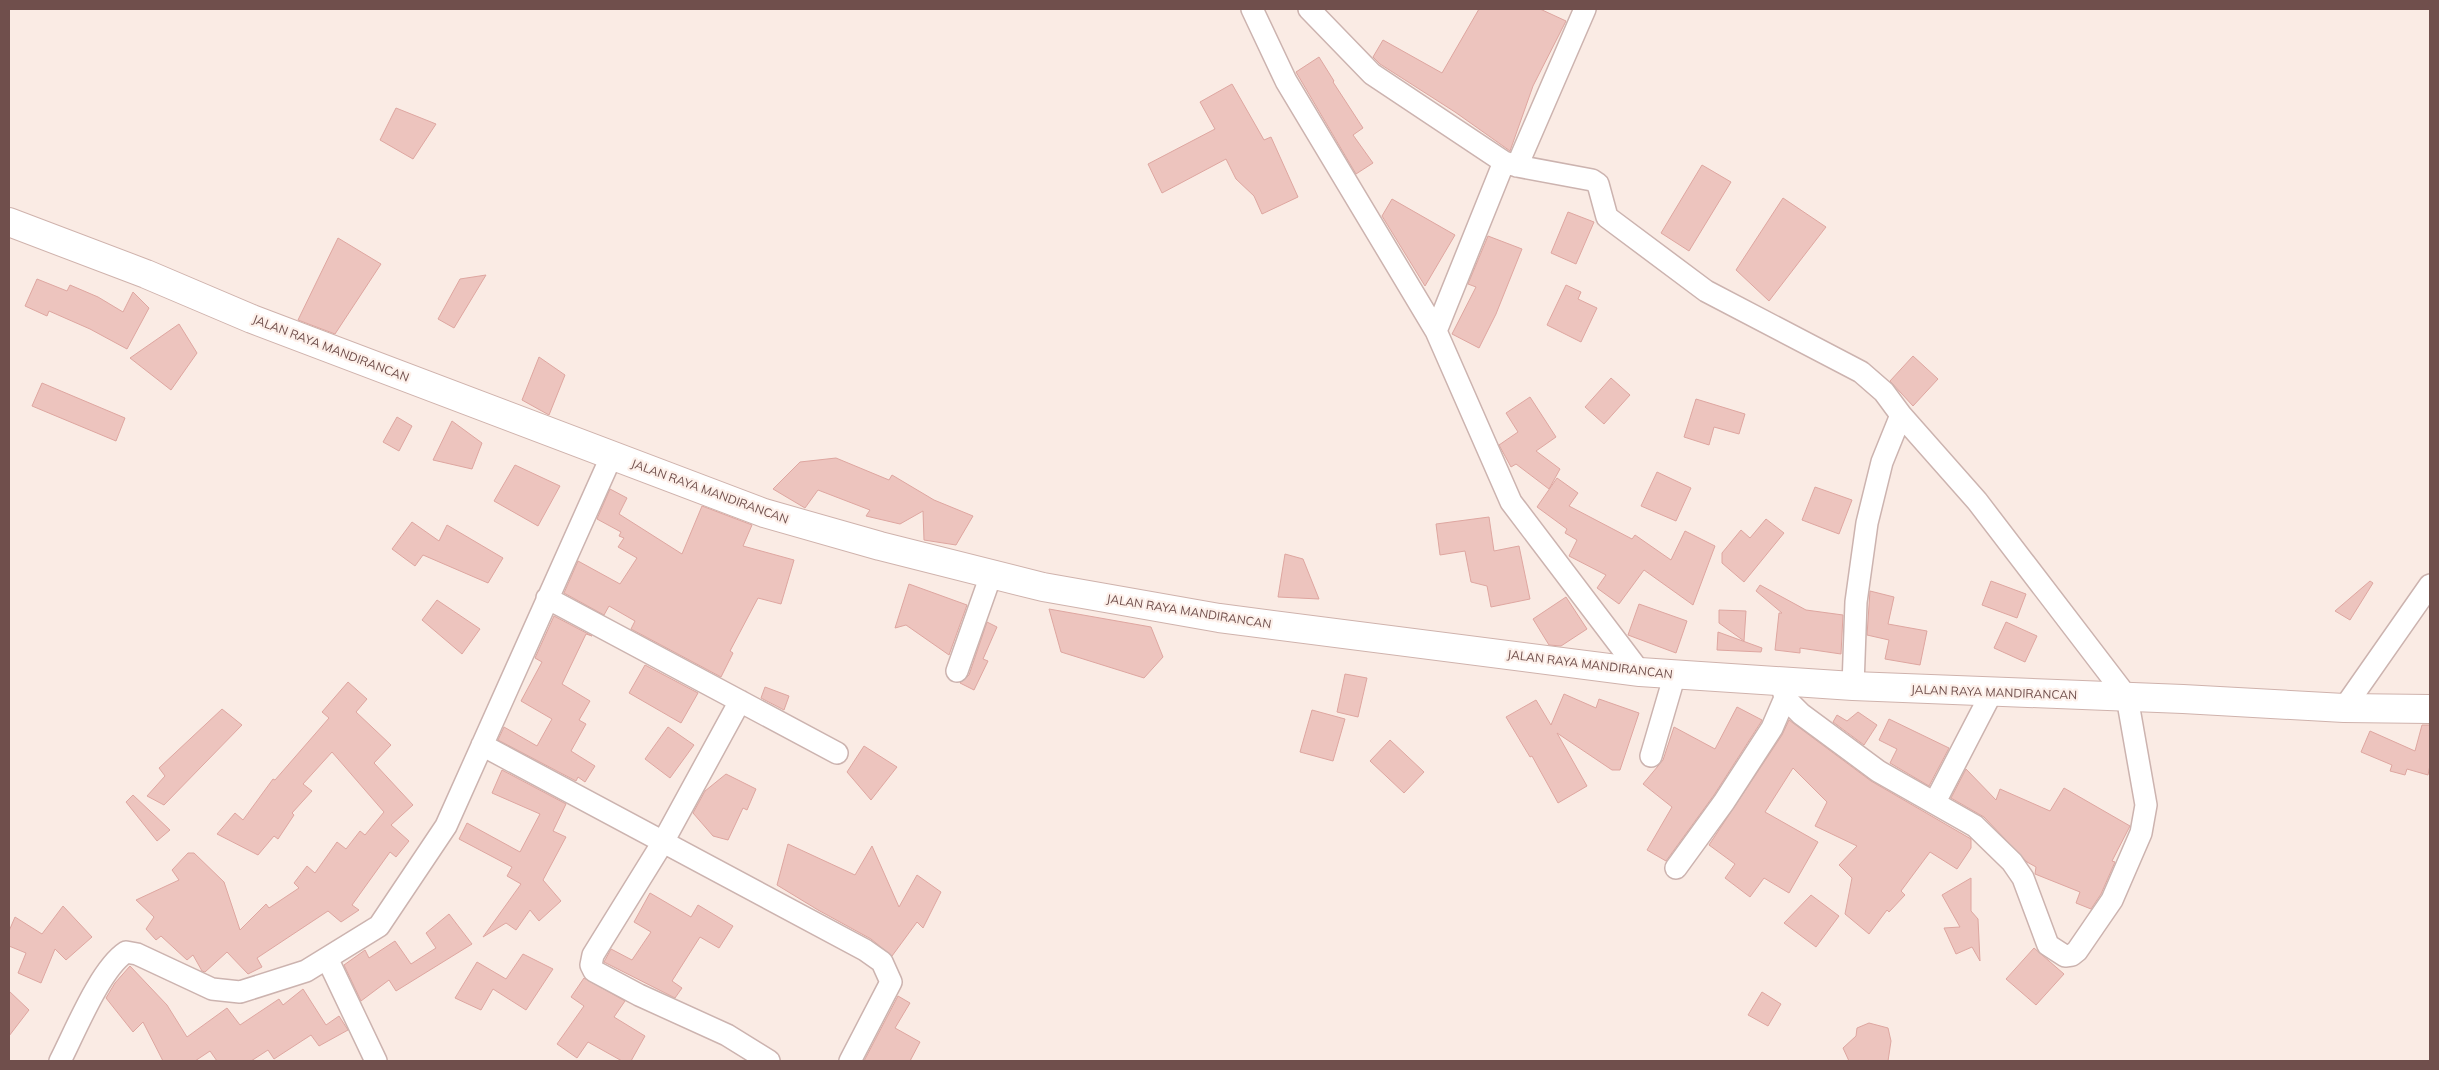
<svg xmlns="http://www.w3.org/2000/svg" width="2439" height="1070" font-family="Mulish,sans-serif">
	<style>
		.building { fill: #edc4be; stroke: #dea6a0 }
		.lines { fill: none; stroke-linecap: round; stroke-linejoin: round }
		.street-casing { stroke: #ccb3af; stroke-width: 24 }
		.secondary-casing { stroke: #cfb2ac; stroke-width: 30 }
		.street { stroke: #fff; stroke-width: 21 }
		.secondary { stroke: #fff; stroke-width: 28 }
		.labels { text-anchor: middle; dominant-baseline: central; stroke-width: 4.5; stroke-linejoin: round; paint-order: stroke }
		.street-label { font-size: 12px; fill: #704f4c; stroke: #fdf0ea }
	</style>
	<rect width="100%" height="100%" fill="#faebe4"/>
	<path class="building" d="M1479 9H1540L1566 21 1533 86 1510 151 1455 112 1380 64 1373 57 1383 40 1442 73Z
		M1319 57 1334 81 1333 82 1363 128 1353 135 1373 163 1356 174 1296 72Z
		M1232 84 1264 140 1271 137 1298 197 1262 214 1254 196 1236 179 1226 159 1162 193 1148 164 1215 129 1200 102Z
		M396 108 436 124 413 159 380 140Z
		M1702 165 1731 182 1689 251 1661 233Z
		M1783 198 1826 227 1769 301 1736 270Z
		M1392 199 1455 235 1425 286 1382 216Z
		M1568 212 1594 222 1576 264 1551 253Z
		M1488 236 1522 249 1496 314 1479 348 1452 334 1476 287 1468 284Z
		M338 238 381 264 335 334 298 320Z
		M486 275 454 328 438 319 460 279Z
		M37 279 67 291 70 285 98 297 123 312 133 292 149 308 127 349 90 329 49 311 47 316 25 306Z
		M1566 285 1581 292 1578 299 1597 308 1581 342 1547 325Z
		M179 324 197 353 171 390 130 358Z
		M1913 356 1938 379 1913 406 1890 381Z
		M539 357 565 375 549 415 522 400Z
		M1611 378 1630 395 1604 424 1585 407Z
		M42 383 125 418 116 441 32 406Z
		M1530 397 1556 437 1536 451 1560 469 1549 489 1516 464 1511 467 1499 445 1518 432 1506 413Z
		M1696 399 1745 414 1739 434 1714 427 1709 445 1684 437Z
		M397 417 412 426 399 451 383 442Z
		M452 421 482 443 472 469 433 460Z
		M836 458 889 480 892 475 934 500 973 516 956 545 924 540 923 511 900 524 866 516 870 510 818 490 805 508 773 489 800 462Z
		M515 465 560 486 538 526 494 501Z
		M1657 472 1691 488 1676 521 1641 506Z
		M1557 478 1578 493 1569 506 1632 539 1635 535 1671 560 1685 531 1715 546 1693 605 1644 570 1619 604 1597 588 1606 575 1569 556 1577 540 1565 533 1567 529 1537 507Z
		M1815 487 1852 500 1839 534 1802 520Z
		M610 489 627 498 619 514 682 554 702 506 752 525 743 546 794 560 781 604 758 598 730 651 733 653 721 677 631 629 635 621 609 606 604 615 564 593 578 561 620 584 637 558 618 547 624 538 619 536 621 532 597 519Z
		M1489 517 1494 551 1519 546 1530 599 1491 607 1487 586 1471 582 1465 551 1440 555 1436 524Z
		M1766 519 1784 533 1744 582 1722 563V553L1741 530 1750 538Z
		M412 522 439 541 447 525 503 558 488 583 423 555 415 566 392 549Z
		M1285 554 1303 559 1319 599 1278 597Z
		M1991 581 2026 594 2017 618 1982 605Z
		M2370 581 2373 583 2350 620 2335 611Z
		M909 584 967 605 949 655 906 625 895 628Z
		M1760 585 1806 610 1843 615 1841 654 1800 648V653L1775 650 1779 613H1782L1756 591Z
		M1870 591 1894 597 1888 624 1927 631 1920 665 1885 659 1889 640 1867 635Z
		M1566 597 1587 629 1561 646 1549 645 1533 619Z
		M437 600 480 629 462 654 422 620Z
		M1639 604 1687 621 1676 653 1628 635Z
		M1049 609 1151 627 1163 657 1144 678 1061 652Z
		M1719 610 1746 611 1744 641 1719 623Z
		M554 616 592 636 586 634 562 684 590 701 579 720 586 724 571 751 595 766 585 782 578 777 576 781 498 740 504 727 537 746 552 719 521 701 542 662 535 658Z
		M987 622 997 627 983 659 988 661 974 690 960 683 969 675Z
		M2006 622 2037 636 2025 662 1994 648Z
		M1718 632 1762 648 1761 652 1717 650Z
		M645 665 698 693 681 723 629 693Z
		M1345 674 1367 678 1358 717 1337 712Z
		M348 682 367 699 356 712 391 745 374 763 413 805 391 825 409 841 396 857 390 852 352 905 359 910 341 922 328 911 257 958 262 967 248 974 227 952 205 972 202 971 193 955 187 960 161 936 156 940 146 929 154 917 136 900 179 880 172 870 188 853H194L224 882 240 930 266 904 269 908 299 888 294 883 307 866 315 873 337 842 346 849 360 831 365 835 384 812 332 752 303 784 312 791 292 813 294 815 278 839 274 836 258 855 217 834 235 813 243 820 273 779 275 780 329 718 322 712Z
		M765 687 789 696 784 710 761 698Z
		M1564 694 1596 708 1599 699 1639 713 1620 770H1612L1557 733 1587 786 1558 803 1532 756 1530 757 1506 717 1536 700 1551 725Z
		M1737 707 1762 720 1761 722 1714 795 1666 861 1647 850 1672 807 1643 784 1663 760 1674 727 1715 749Z
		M222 709 242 725 164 805 147 796 165 776 159 768Z
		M1312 710 1345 719 1333 761 1300 752Z
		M1858 712 1877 725 1864 745 1833 722 1837 715 1847 721Z
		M1889 719 1949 748 1929 786 1890 763 1897 749 1879 740Z
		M1789 720 1871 781 1971 839V848L1957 869 1930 852 1901 891 1905 895 1889 912 1887 910 1869 934 1845 914 1852 878 1839 865 1857 846 1815 826 1827 802 1793 768 1765 812 1818 842 1789 893 1764 878 1750 897 1725 878 1735 864 1709 845 1782 735Z
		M2422 725H2430V765L2428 775 2407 769 2405 775 2390 771 2392 765 2361 752 2370 731 2415 751Z
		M668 727 694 745 670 778 645 759Z
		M1390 740 1424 772 1404 793 1370 761Z
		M864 746 897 767 871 800 847 772Z
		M1966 769 1996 800 2000 789 2050 811 2064 788 2130 826 2112 861 2115 862 2101 894 2091 909 2076 903 2080 892 2035 874 2036 867 2027 862 1984 817 1951 798Z
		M502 770 566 804 553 831 566 837 543 880 561 901 539 921 530 910 516 930 506 923 483 937 521 884 507 876 512 867 459 839 467 823 520 852 540 814 492 793Z
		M726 774 756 789 747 810 743 808 728 840 713 836 693 813 705 791Z
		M133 795 170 830 157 841 126 802Z
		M788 844 855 875 872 846 899 907 917 875 941 892 923 928 917 922 892 956 871 939 818 910 777 885Z
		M1971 878V911L1978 919 1980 961 1972 947 1956 954 1944 928 1960 927 1942 895Z
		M650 893 691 917 698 905 733 926 719 948 700 937 672 981 682 988 675 998 604 962 611 949 632 960 651 932 634 922Z
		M1811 895 1839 916 1816 947 1784 923Z
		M63 906 92 937 66 960 55 949 41 983 18 973 26 953 9 946V931L15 917 42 934Z
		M449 914 472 944 396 991 389 980 361 1001 344 965 365 950 369 958 395 941 411 964 436 948 426 933Z
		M2034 948 2064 974 2036 1005 2006 979Z
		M523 954 553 969 526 1010 493 989 481 1010 455 998 477 962 506 979Z
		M130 966 167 1005 187 1037 227 1008 240 1025 279 999 283 1005 303 989 326 1025 339 1016 348 1030 319 1046 311 1035 274 1059 268 1050 251 1061H217L210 1051 195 1061H163L143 1022 133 1032 106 998 115 983Z
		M584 978 625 1001 614 1017 645 1036 631 1061H622L588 1042 577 1058 557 1044 584 1006 571 997Z
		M9 991 29 1010 9 1036Z
		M1762 992 1781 1004 1768 1026 1748 1015Z
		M898 996 910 1003 895 1028 920 1042 910 1061H864Z
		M1869 1023 1888 1028 1891 1041 1888 1061H1849L1843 1048 1856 1036 1857 1028Z"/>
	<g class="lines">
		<defs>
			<path id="street" d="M1252 9 1286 81 1436 331 1511 502 1640 672
				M1309 9 1372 74 1504 162 1517 166 1592 180 1598 184 1607 217 1706 291 1861 372 1884 392 1901 415 1977 501 2127 697 2146 805 2141 833 2112 900 2077 951 2072 955 2065 956 2048 945 2023 878 2012 862 1975 826 1878 771 1801 714 1785 698 1781 682
				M1517 166 1585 9
				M1436 331 1504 162
				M547 598 837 753
				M957 671 991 575
				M1853 686 1856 602 1867 523 1882 462 1901 415
				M740 701 663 842 593 955 591 965 594 971 639 995 727 1035 769 1061
				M2344 708 2430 585
				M482 745 865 950 882 962 891 982 850 1061
				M1651 756 1675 674
				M1935 802 1992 692
				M1676 868 1724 802 1772 728 1785 698
				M327 958 376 1061
				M60 1061C75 1032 100 969 126 952L137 954 212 989 240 992 306 971 379 926 446 826 612 455"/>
			<path id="secondary" d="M9 222 146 274 252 319 764 513 880 546 1043 587 1219 618 1640 672 1853 686 2183 699 2344 708 2430 709"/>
		</defs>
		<use href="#street" class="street-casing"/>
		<use href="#secondary" class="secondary-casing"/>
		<use href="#street" class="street"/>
		<use href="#secondary" class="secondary"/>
	</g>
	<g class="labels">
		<g class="street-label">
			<text transform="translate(331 348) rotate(21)">JALAN RAYA MANDIRANCAN</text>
			<text transform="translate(710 491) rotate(20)">JALAN RAYA MANDIRANCAN</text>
			<text transform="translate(1189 611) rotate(9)">JALAN RAYA MANDIRANCAN</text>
			<text transform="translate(1590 664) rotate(7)">JALAN RAYA MANDIRANCAN</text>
			<text transform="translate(1994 692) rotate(2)">JALAN RAYA MANDIRANCAN</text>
		</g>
	</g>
	<rect width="2439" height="1070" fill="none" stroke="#704f4c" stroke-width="20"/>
</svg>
